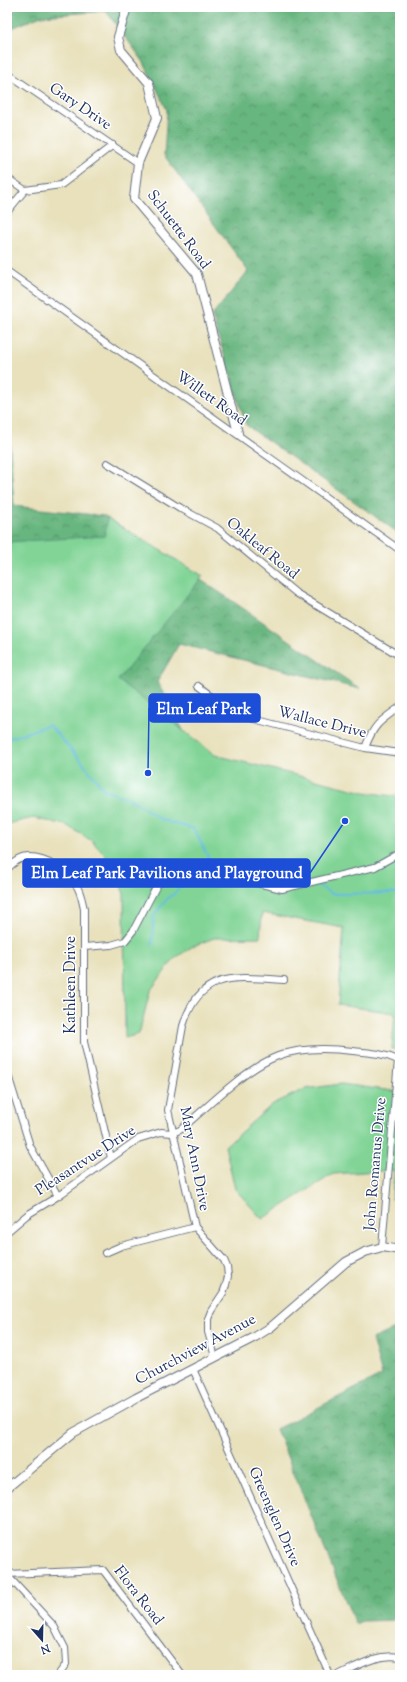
<svg xmlns="http://www.w3.org/2000/svg" width="407" height="1682" font-family="'Sorts Mill Goudy',serif">
	<style>
		.forest { fill: url(#forest-crowns); stroke: #42726e }
		.green { fill: #81d496; stroke: #4e827a }
		.lines { fill: none; stroke-linecap: round; stroke-linejoin: round }
		.stream { stroke: #66bde3; stroke-width: 2 }
		.minor-casing { stroke: #636d7f; stroke-width: 8 }
		.tertiary-casing { stroke: #636d7f; stroke-width: 10 }
		.minor { stroke: #fff; stroke-width: 6 }
		.tertiary { stroke: #fff; stroke-width: 8 }
		.labels { text-anchor: middle; dominant-baseline: central; stroke-width: 3; stroke-linejoin: round; paint-order: stroke }
		.street-label { font-size: 15px; fill: #1b2f5e; stroke: #fff }
		.leader { fill: none; stroke: #1d4ed8; stroke-width: 1.5 }
		.callout-dot { fill: #1d4ed8; stroke: #fff; stroke-width: 1.5 }
		.callout { fill: #1d4ed8; stroke: #1d4ed8; stroke-width: 1.5 }
		.callout-label { font-size: 16px; text-anchor: middle; font-weight: bold; fill: #fff }
	</style>
	<defs>
		<pattern id="forest-crowns" width="20" height="18" patternUnits="userSpaceOnUse"><rect width="20" height="18" fill="#68b67f"/><path d="M2 6a3 3 0 1 1 6 0M12 15a3 3 0 1 1 6 0" fill="none" stroke="#55946b"/></pattern>
	</defs>
	<rect width="100%" height="100%" fill="#fff"/>
	<filter id="ink" filterUnits="userSpaceOnUse"><feTurbulence type="fractalNoise" baseFrequency=".025" numOctaves="2"/><feDisplacementMap in="SourceGraphic" scale="8" xChannelSelector="R" yChannelSelector="G"/><feConvolveMatrix kernelMatrix="1 2 1 2 8 2 1 2 1" color-interpolation-filters="sRGB"/></filter>
	<filter id="wash" filterUnits="userSpaceOnUse"><feTurbulence type="fractalNoise" baseFrequency=".012" numOctaves="4" result="noise"/><feDisplacementMap in="SourceGraphic" scale="16" xChannelSelector="R" yChannelSelector="G"/><feGaussianBlur stdDeviation="0.9" result="paint"/><feColorMatrix in="noise" values="0 0 0 0 0 0 0 0 0 0 0 0 0 0 0 0 0 1.4 0 .05"/><feComposite in="paint" operator="in"/></filter>
	<g filter="url(#wash)">
		<rect width="100%" height="100%" fill="#e8e1bc"/>
		<path class="forest" d="M7 7H400V534L246 425 212 316 248 271 164 155 167 110 143 61 106 11 41 16 7 30Z
			M7 432 9 433 14 506 104 516 228 598 360 689 179 644 157 682 183 730 7 816Z
			M400 1327V1620L362 1621 355 1624 276 1429 382 1375 372 1339Z"/>
		<path class="green" d="M107 518 203 576 118 680 215 755 364 792 400 797V1050L392 1049 395 1013 338 1005 344 928 262 913 260 937 214 938 193 946 174 959 150 991 139 1034 125 1038 124 894 113 864 92 841 66 825 33 818 7 824V542L105 536Z
			M341 1084 400 1092V1200L392 1199 394 1170 333 1174 262 1219 235 1189 225 1146 273 1104 305 1089Z"/>
		<g class="lines">
			<path class="stream" d="M7 739 49 725 84 764 104 790 132 800 162 820 194 829 209 859
				M319 886 332 894 400 893
				M152 944 153 933V917L167 899 175 893 183 882 194 875"/>
		</g>
	</g>
	<g filter="url(#ink)">
		<g class="lines">
			<defs>
				<path id="minor" d="M7 73 138 163
					M7 178 25 190 61 185 113 145
					M7 212 25 190
					M7 271 400 550
					M107 463 180 508 217 528 296 593 400 656
					M199 686C217 700 233 711 254 719L365 748 400 753
					M365 748C374 724 380 721 400 707
					M7 869C12 864 21 857 29 857 47 857 67 870 76 885 81 892 82 901 84 909V1042L111 1158
					M84 947 111 945 125 941 133 931 157 885 165 876 173 871 184 869 201 870 282 889 375 867 400 853
					M7 1072 30 1146 58 1196
					M7 1232 27 1215 58 1196 138 1139 161 1132 172 1133 180 1130C208 1107 244 1069 278 1056 301 1047 328 1048 353 1051 369 1053 383 1053 398 1060L382 1247
					M105 1253 121 1246 195 1227
					M215 1357 208 1332V1319L211 1311 223 1293 226 1285 228 1276 227 1267 224 1260 195 1227 168 1110 183 1026C200 970 236 977 284 980
					M193 1369 330 1675
					M7 1574 103 1570 182 1675
					M7 1575 54 1626 65 1648 66 1664 58 1675
					M338 1675C358 1666 377 1653 400 1657"/>
				<path id="tertiary" d="M127 7 118 37 121 50 149 83 157 118 138 163 134 199 197 274 238 433
					M7 1488 73 1433 136 1398 255 1337 271 1327 346 1262 365 1252 382 1247 400 1250"/>
			</defs>
			<use href="#minor" class="minor-casing"/>
			<use href="#tertiary" class="tertiary-casing"/>
			<use href="#minor" class="minor"/>
			<use href="#tertiary" class="tertiary"/>
		</g>
	</g>
	<g class="labels">
		<g class="street-label">
			<text transform="translate(80 107) rotate(34)">Gary Drive</text>
			<text transform="translate(178 230) rotate(53)">Schuette Road</text>
			<text transform="translate(211 399) rotate(35)">Willett Road</text>
			<text transform="translate(262 549) rotate(39)">Oakleaf Road</text>
			<text transform="translate(322 723) rotate(14)">Wallace Drive</text>
			<text transform="translate(71 985) rotate(-90)">Kathleen Drive</text>
			<text transform="translate(194 1159) rotate(79)">Mary Ann Drive</text>
			<text transform="translate(86 1161) rotate(-33)">Pleasantvue Drive</text>
			<text transform="translate(376 1164) rotate(-85)">John Romanus Drive</text>
			<text transform="translate(196 1350) rotate(-28)">Churchview Avenue</text>
			<text transform="translate(274 1517) rotate(66)">Greenglen Drive</text>
			<text transform="translate(138 1596) rotate(52)">Flora Road</text>
		</g>
	</g>
	<path class="leader" d="M148 773L149 708M345 821L310 873"/>
	<g class="callout-dot">
		<circle cx="148" cy="773" r="4"/>
		<circle cx="345" cy="821" r="4"/>
	</g>
	<g class="callout">
		<rect x="149" y="694" width="111" height="28" rx="4"/>
		<rect x="23" y="859" width="287" height="28" rx="4"/>
	</g>
	<g class="callout-label">
		<text x="204" y="714">Elm Leaf Park</text>
		<text x="167" y="878">Elm Leaf Park Pavilions and Playground</text>
	</g>
	<rect width="407" height="1682" fill="none" stroke="#fff" stroke-width="24"/>
	<g transform="translate(42 1640) rotate(160)" stroke="#ffffff" stroke-width="3" paint-order="stroke">
	<path d="M0-3L7 15L0 10L-7 15Z" fill="#1b2f5e"/>
	<text y="-6" font-size="11" font-weight="bold" text-anchor="middle" fill="#1b2f5e">N</text>
	</g>
</svg>
